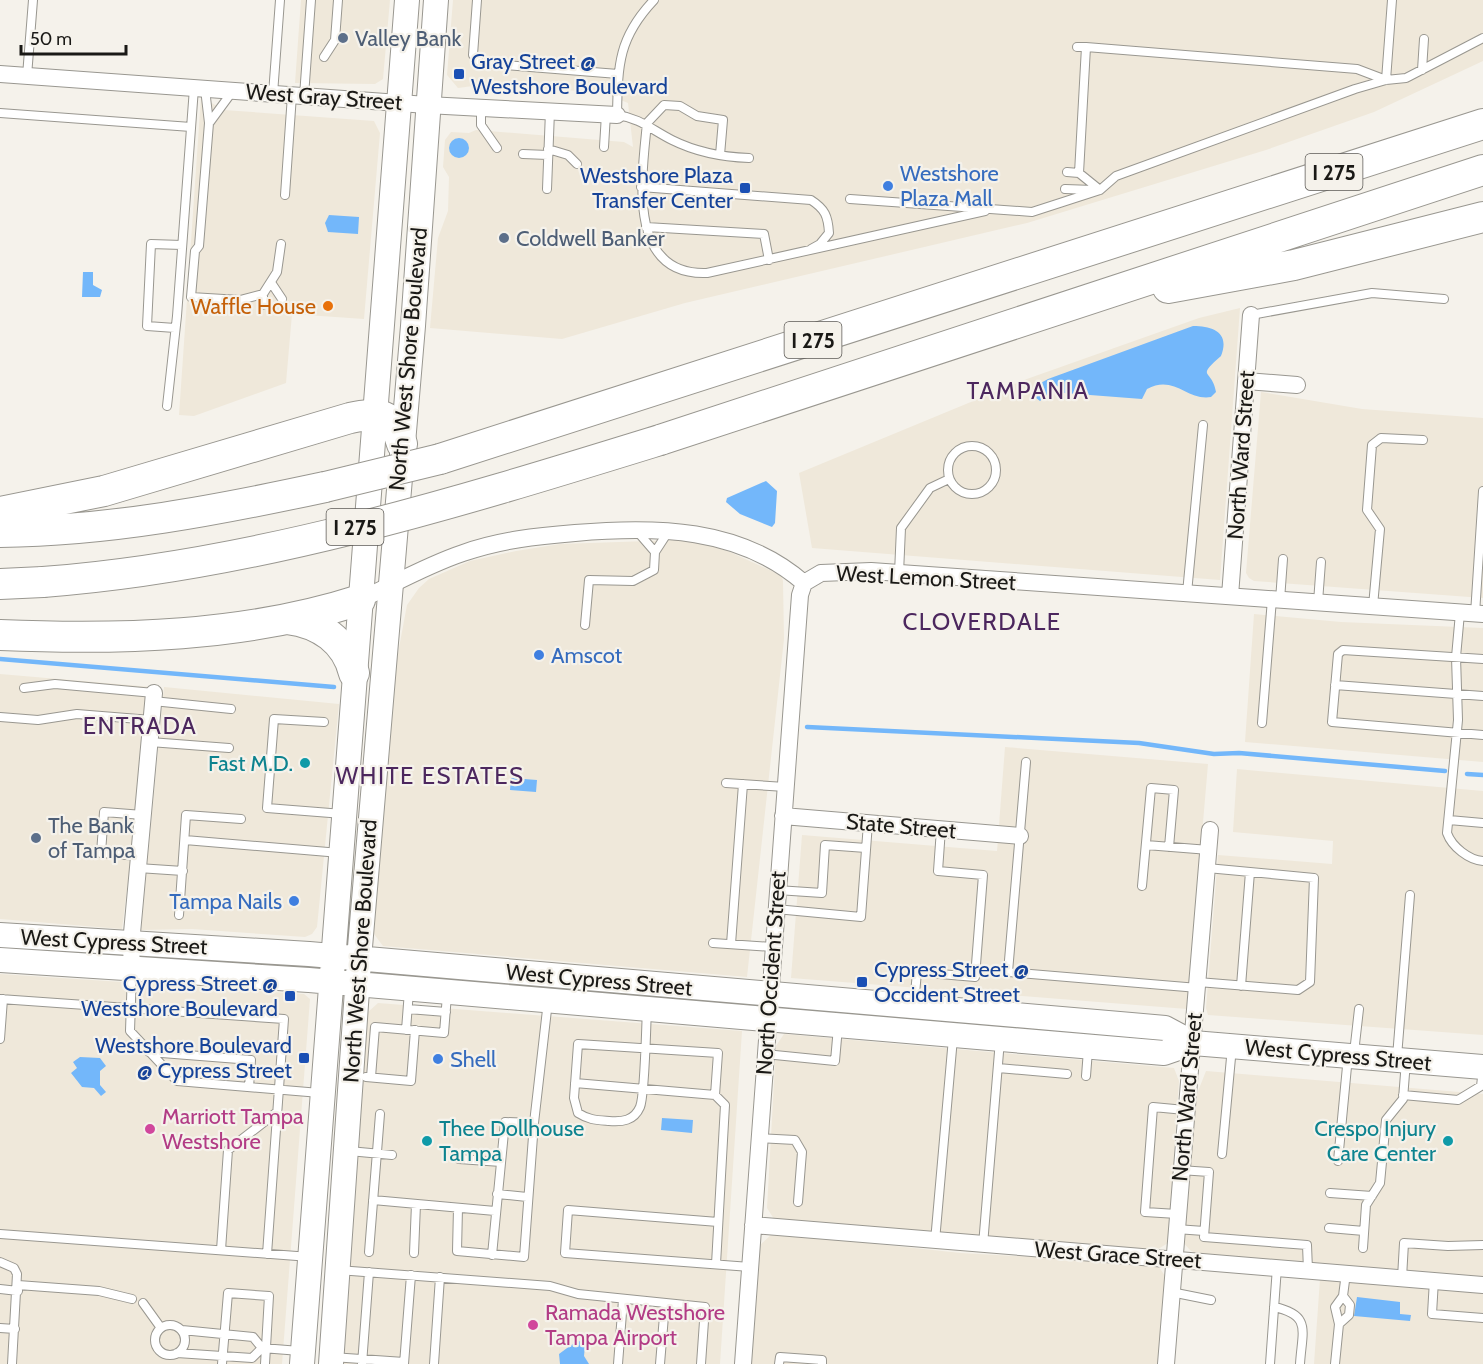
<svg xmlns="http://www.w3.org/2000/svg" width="1483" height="1364" font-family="Cabin,sans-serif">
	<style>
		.built { fill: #efe8da }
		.water { fill: #73b7fa }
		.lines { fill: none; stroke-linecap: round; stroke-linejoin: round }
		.stream { stroke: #73b7fa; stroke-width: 4.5 }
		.lane-casing { stroke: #999790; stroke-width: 10 }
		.street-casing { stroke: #999790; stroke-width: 18 }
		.secondary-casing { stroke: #999790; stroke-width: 26 }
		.highway-casing { stroke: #999790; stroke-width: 32 }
		.lane { stroke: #fff; stroke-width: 8 }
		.street { stroke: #fff; stroke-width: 16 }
		.secondary { stroke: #fff; stroke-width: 24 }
		.highway { stroke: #fff; stroke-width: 30 }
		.highway-bridge-casing { stroke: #999790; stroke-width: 32; stroke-linecap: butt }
		.highway-bridge { stroke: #fff; stroke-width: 30 }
		.service-dot { fill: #5c6f8a; stroke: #f5f2eb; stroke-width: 2 }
		.transit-dot { fill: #1a4fb4; stroke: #f5f2eb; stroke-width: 2 }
		.shop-dot { fill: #3f7fe0; stroke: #f5f2eb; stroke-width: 2 }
		.food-dot { fill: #e8710a; stroke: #f5f2eb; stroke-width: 2 }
		.culture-dot { fill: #0f9aa8; stroke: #f5f2eb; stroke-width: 2 }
		.hotel-dot { fill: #d1479c; stroke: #f5f2eb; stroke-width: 2 }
		.labels { text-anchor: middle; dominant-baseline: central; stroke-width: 4.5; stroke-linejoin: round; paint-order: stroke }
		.shield { fill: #f5f2eb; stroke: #5c5a56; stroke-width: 1.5 }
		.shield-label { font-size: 21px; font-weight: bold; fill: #1a1916 }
		.service-label { font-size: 22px; fill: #4e5e75; stroke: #f5f2eb; text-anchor: start }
		.transit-label { font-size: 22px; fill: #164399; stroke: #f5f2eb; text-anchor: end }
		.street-label { font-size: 22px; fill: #1a1916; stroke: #f5f2eb }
		.shop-label { font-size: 22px; fill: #366cbe; stroke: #f5f2eb; text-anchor: start }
		.food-label { font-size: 22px; fill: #c56008; stroke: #f5f2eb; text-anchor: end }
		.culture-label { font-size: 22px; fill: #0d838f; stroke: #f5f2eb; text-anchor: end }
		.hotel-label { font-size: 22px; fill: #b23c85; stroke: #f5f2eb; text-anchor: start }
		.neighbourhood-label { font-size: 24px; letter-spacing: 1.5px; fill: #4c275e; stroke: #f5f2eb }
	</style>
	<rect width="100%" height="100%" fill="#f5f2eb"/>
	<path class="built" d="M301 0H390L383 79 375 84 295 83Z
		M453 0H1483V61L1374 112 1266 150 1027 223 685 303 562 339 430 328 438 238 448 211 449 177 443 167 445 140 451 132 469 133 476 130 624 142 633 147 628 103 603 93 488 84 458 88 447 75Z
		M201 97 224 110 374 121 380 133 364 319 292 314 286 383 194 416 179 415Z
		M1240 308 1220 580 812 548 799 473 1024 380 1199 318Z
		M1261 392 1362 409 1483 418V598L1254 581 1249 578 1246 573Z
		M678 540 703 543 730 552 772 571 782 577 783 581 784 639 747 977 383 946 374 934V926L393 680 407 605 419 588 429 579 470 561 516 551 560 544Z
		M1254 614 1341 622 1483 628V762L1245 742Z
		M0 674 152 687 122 929 0 919Z
		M164 687 339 704 317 927 312 934 305 937 192 929 141 930Z
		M1005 747 1208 764 1187 1009 791 978 802 835 997 851Z
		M1237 769 1483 791V1035L1208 1015 1206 1008 1218 855 1332 864 1333 841 1233 832Z
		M0 974 304 994 310 999 282 1364H0Z
		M378 1003 742 1031 720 1364H341L367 1013Z
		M784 1034 1174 1068 1179 1081 1168 1243 1155 1251 774 1219 767 1208 776 1046Z
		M1206 1071 1483 1094V1279L1198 1255 1190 1250 1181 1240 1193 1104Z
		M773 1233 961 1253 1157 1264 1165 1276 1159 1364H749L760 1245Z
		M1320 1279 1483 1291V1364H1314Z"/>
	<path class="water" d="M449 148a10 10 0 1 1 20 0a10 10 0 1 1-20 0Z
		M329 215 359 217 358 234 328 232 325 223Z
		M83 272H93V285L102 290 100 297H82Z
		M1193 326C1214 326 1230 333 1221 356 1195 379 1212 368 1216 392L1211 397C1187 401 1174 374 1147 389L1142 399 1064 393 1058 386 1040 401 1031 394 1037 385 1048 379Z
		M766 481 777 491 775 523 772 527 740 514 726 502 727 498Z
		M511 778 537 780 536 792 510 790Z
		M80 1057 100 1058 106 1066 100 1071V1085L106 1092 101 1096 94 1088 82 1087 71 1073 77 1068 73 1062Z
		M662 1118 693 1120 692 1133 661 1130Z
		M1357 1297 1400 1302V1314L1411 1315 1410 1321 1354 1316Z
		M578 1340 585 1346 584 1356 589 1364H560L559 1354Z"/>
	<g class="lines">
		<path class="stream" d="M0 659 334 687
			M807 727 1139 743 1214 754 1239 753 1445 771
			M1467 774 1483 775"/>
		<defs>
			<path id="lane" d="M477 0 473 55 481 63 618 74
				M654 0C618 38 618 65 617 115 640 118 652 130 672 140 696 152 721 157 749 158
				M1077 47H1086
				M324 57 335 40 338 0
				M1422 70 1424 39
				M27 76 33 0
				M205 89 209 123 199 246 195 251 191 297 240 300 263 294 277 272 281 244
				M273 94 280 0
				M304 96 311 0
				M481 108V125L497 148
				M0 113 191 127
				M210 122 232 92
				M647 123C642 175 626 276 707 273L985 211
				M647 123 664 105 680 106 697 116 723 120 720 155
				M604 147 606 114
				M548 149 568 155 577 164
				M523 154 548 155
				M1067 172 1079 173
				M641 187 811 200C825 209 828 216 829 233L820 244 811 249
				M547 189 550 111
				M1065 189 1093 190
				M1100 190 1079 173 1086 47 1357 69 1386 80 1392 0
				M285 195 292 95
				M850 199 1032 212 1100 190 1116 176 1355 89 1386 80 1406 78 1483 38
				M646 227 764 234 769 260
				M272 284 282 299
				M263 294V305
				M1251 315 1372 293 1444 299
				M175 328 147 326 151 244 182 245
				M167 406 177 316 194 88
				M948 470a24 24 0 1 1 48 0a24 24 0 1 1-48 0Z
				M636 530 655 552
				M899 573 901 528 930 488 949 479
				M1187 593 1203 425
				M1280 600 1283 559
				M1318 602 1321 562
				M1373 606 1380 529 1367 510 1372 445 1381 438 1423 440
				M1460 613 1456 657 1458 720 1447 833C1452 847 1469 860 1483 861
				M1475 614 1483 491
				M585 625 589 580 633 581 654 570 655 552 668 532
				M1483 659 1343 650 1338 654 1332 722 1483 735
				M1335 685 1483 696
				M24 688 55 684 154 693
				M153 701 231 709
				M0 717 38 720 77 714 151 720
				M324 722 274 719 267 808 343 814
				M1262 723 1272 599
				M150 742 229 748
				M1026 762 1008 972 1198 988
				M726 783 785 787
				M1449 820 1483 823
				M185 840 340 853
				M1146 845 1209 850
				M139 856 101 853 104 812 143 815
				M138 868 183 871
				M1142 886 1151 788 1174 790 1169 847
				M777 890 822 893 825 845 866 848
				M776 909 861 917 868 823
				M179 915 186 815 241 819
				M713 943 772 947
				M731 944 743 784
				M132 971 130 1031 177 1081 320 1093
				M1198 982 1298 990 1310 982 1314 878 1207 868
				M1241 986 1250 872
				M0 999 284 1019 267 1254
				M914 1005 917 972 975 977 983 875 938 871 941 829
				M408 1009 446 1012
				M647 1009C646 1027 645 1095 640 1107 634 1121 622 1122 609 1121 596 1120 589 1120 578 1113L574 1098 578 1044 718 1053 715 1095
				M406 1030 409 991
				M0 1039 3 999
				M149 1052 251 1060 249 1087
				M1354 1053 1359 1009
				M765 1054 835 1061 838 1027
				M1397 1057 1410 895
				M998 1068 1067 1074
				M1086 1076 1088 1050
				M366 1077 411 1081 415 1030
				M371 1077 375 1027 444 1033 447 995
				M575 1083 715 1095 725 1105 716 1264
				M1403 1095 1458 1100 1481 1086 1483 1069
				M759 1138 795 1140 802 1152 798 1202
				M349 1151 392 1155
				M1222 1154 1232 1047
				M459 1159 501 1162
				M1338 1161 1348 1056
				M1180 1170 1209 1172 1204 1237 1307 1245 1308 1270
				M1330 1193 1372 1196
				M497 1194 527 1197
				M373 1200 495 1211
				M458 1208 457 1251 524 1257 534 1123 548 1001
				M1177 1214 1145 1212 1153 1107 1185 1110
				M718 1222 568 1210 565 1253 750 1267
				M1329 1228 1364 1231
				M1176 1229 1204 1231
				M0 1234 310 1257
				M935 1241 953 1038
				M983 1245 1000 1040
				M1363 1248 1366 1205 1380 1183 1386 1120 1403 1099 1406 1061
				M221 1250 228 1150 277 1112
				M369 1252 380 1114
				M414 1253 416 1204
				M492 1255 505 1122 534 1123
				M0 1262 14 1268 17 1274 12 1364
				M338 1270 550 1286 578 1294 705 1307 701 1364
				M1402 1278 1404 1243 1448 1246 1483 1245
				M1434 1280 1432 1314 1483 1318
				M18 1285 99 1291 132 1299
				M0 1289 18 1291
				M1171 1292 1211 1300
				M143 1303 161 1328
				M1274 1307C1312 1315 1302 1331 1300 1364
				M1339 1324 1349 1315 1350 1305 1343 1296
				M155 1340a15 15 0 1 1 30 0a15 15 0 1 1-30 0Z
				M0 1328 15 1329
				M182 1330 253 1337 262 1348 300 1351
				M177 1353 252 1358 262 1348
				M332 1357 404 1362
				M222 1364 228 1293 269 1296 265 1364
				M362 1364 369 1272
				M404 1364 411 1275
				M434 1364 440 1277
				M618 1364 623 1300
				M660 1364 665 1304
				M779 1364 780 1357 822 1360V1364
				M1270 1364 1277 1267
				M1335 1364 1339 1324 1335 1307 1343 1296 1346 1273"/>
			<path id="street" d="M0 74 427 105 617 115
				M1246 381 1297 385
				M804 583 821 573 871 571 1483 614
				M1230 596 1251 315
				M360 600C394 584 427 565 463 553 500 540 537 536 575 533 655 526 740 527 804 583
				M783 816 1020 836
				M132 971 131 944 154 693
				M753 1225 1483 1285
				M743 1364 800 595 804 583
				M1166 1364C1179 1186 1196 1008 1210 830"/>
			<path id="secondary" d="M0 935 309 954 1131 1025 1165 1028 1193 1043 1483 1067
				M0 960 309 980 1164 1053 1193 1043
				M302 1364 407 0
				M331 1364 360 947 413 326 436 0"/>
			<path id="highway" d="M1168 288 1294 265 1483 217
				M660 440 1483 170
				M440 459 1483 124
				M0 512 104 491 350 418C379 412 393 412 402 444
				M0 532C110 531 218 510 325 487
				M0 584 43 582
				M288 619C320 623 346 641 354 673
				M0 635C120 640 245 637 360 600"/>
		</defs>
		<use href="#lane" class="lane-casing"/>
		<use href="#street" class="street-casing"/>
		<use href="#secondary" class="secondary-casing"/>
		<use href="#highway" class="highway-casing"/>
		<use href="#lane" class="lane"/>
		<use href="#street" class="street"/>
		<use href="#secondary" class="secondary"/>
		<use href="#highway" class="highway"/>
		<defs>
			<path id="highway-bridge" d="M325 487 440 459
				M43 582C254 566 459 502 660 440"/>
		</defs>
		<use href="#highway-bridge" class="highway-bridge-casing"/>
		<use href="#highway-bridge" class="highway-bridge"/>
	</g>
	<g class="service-dot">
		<circle cx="343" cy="38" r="6"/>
		<circle cx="504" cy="238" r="6"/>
		<circle cx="36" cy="838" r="6"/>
	</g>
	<g class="transit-dot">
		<rect x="453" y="68" width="12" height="12" rx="3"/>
		<rect x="739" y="182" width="12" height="12" rx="3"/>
		<rect x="856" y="976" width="12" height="12" rx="3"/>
		<rect x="284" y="990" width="12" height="12" rx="3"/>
		<rect x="298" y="1052" width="12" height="12" rx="3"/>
	</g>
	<g class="shop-dot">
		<circle cx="888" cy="186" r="6"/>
		<circle cx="539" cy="655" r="6"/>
		<circle cx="294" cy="901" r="6"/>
		<circle cx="438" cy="1059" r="6"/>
	</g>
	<circle class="food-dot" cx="328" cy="306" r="6"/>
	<g class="culture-dot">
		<circle cx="305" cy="763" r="6"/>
		<circle cx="427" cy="1141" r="6"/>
		<circle cx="1448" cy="1141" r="6"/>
	</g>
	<g class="hotel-dot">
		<circle cx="150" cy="1129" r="6"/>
		<circle cx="533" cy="1325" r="6"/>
	</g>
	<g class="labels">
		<g class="shield">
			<rect x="1305.5" y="154" width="57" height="36" rx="4.5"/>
			<rect x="784.5" y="322" width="57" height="36" rx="4.5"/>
			<rect x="326.5" y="509" width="57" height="36" rx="4.5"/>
		</g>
		<g class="shield-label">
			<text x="1334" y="172">I 275</text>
			<text x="813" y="340">I 275</text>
			<text x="355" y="527">I 275</text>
		</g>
		<g class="service-label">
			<text x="355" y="38">Valley Bank</text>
			<text x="516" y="238">Coldwell Banker</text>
			<text x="48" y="825">The Bank<tspan x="48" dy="25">of Tampa</tspan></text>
		</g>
		<g class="transit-label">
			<text x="471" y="61" text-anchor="start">Gray Street @<tspan x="471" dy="25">Westshore Boulevard</tspan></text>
			<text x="733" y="175">Westshore Plaza<tspan x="733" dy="25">Transfer Center</tspan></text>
			<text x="874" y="969" text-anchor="start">Cypress Street @<tspan x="874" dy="25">Occident Street</tspan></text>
			<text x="278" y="983">Cypress Street @<tspan x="278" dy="25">Westshore Boulevard</tspan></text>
			<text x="292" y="1045">Westshore Boulevard<tspan x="292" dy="25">@ Cypress Street</tspan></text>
		</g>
		<g class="street-label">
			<text transform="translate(324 97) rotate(4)">West Gray Street</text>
			<text transform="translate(408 359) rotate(-85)">North West Shore Boulevard</text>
			<text transform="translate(1241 455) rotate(-86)">North Ward Street</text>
			<text transform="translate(926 578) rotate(3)">West Lemon Street</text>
			<text transform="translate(901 826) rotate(5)">State Street</text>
			<text transform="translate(114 942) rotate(3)">West Cypress Street</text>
			<text transform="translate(360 951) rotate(-86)">North West Shore Boulevard</text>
			<text transform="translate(771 973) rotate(-86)">North Occident Street</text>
			<text transform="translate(599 980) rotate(5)">West Cypress Street</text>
			<text transform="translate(1338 1055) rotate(5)">West Cypress Street</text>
			<text transform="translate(1187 1097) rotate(-85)">North Ward Street</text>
			<text transform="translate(1118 1255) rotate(4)">West Grace Street</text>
		</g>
		<g class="shop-label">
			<text x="900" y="173">Westshore<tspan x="900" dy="25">Plaza Mall</tspan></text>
			<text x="551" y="655">Amscot</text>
			<text x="282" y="901" text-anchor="end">Tampa Nails</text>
			<text x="450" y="1059">Shell</text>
		</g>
		<g class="food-label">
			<text x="316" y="306">Waffle House</text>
		</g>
		<g class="culture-label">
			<text x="293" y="763">Fast M.D.</text>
			<text x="439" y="1128" text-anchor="start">Thee Dollhouse<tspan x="439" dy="25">Tampa</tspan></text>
			<text x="1436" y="1128">Crespo Injury<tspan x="1436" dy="25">Care Center</tspan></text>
		</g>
		<g class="hotel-label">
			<text x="162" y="1116">Marriott Tampa<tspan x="162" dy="25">Westshore</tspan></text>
			<text x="545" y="1312">Ramada Westshore<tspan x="545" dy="25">Tampa Airport</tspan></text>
		</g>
		<g class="neighbourhood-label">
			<text x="1028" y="390">TAMPANIA</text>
			<text x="982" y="621">CLOVERDALE</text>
			<text x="140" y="725">ENTRADA</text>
			<text x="430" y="775">WHITE ESTATES</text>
		</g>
	</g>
	<path d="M21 45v9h105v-9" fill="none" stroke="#1a1916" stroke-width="3"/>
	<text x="30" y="45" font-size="18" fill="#1a1916" stroke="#f5f2eb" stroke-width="4.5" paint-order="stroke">50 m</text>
</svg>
